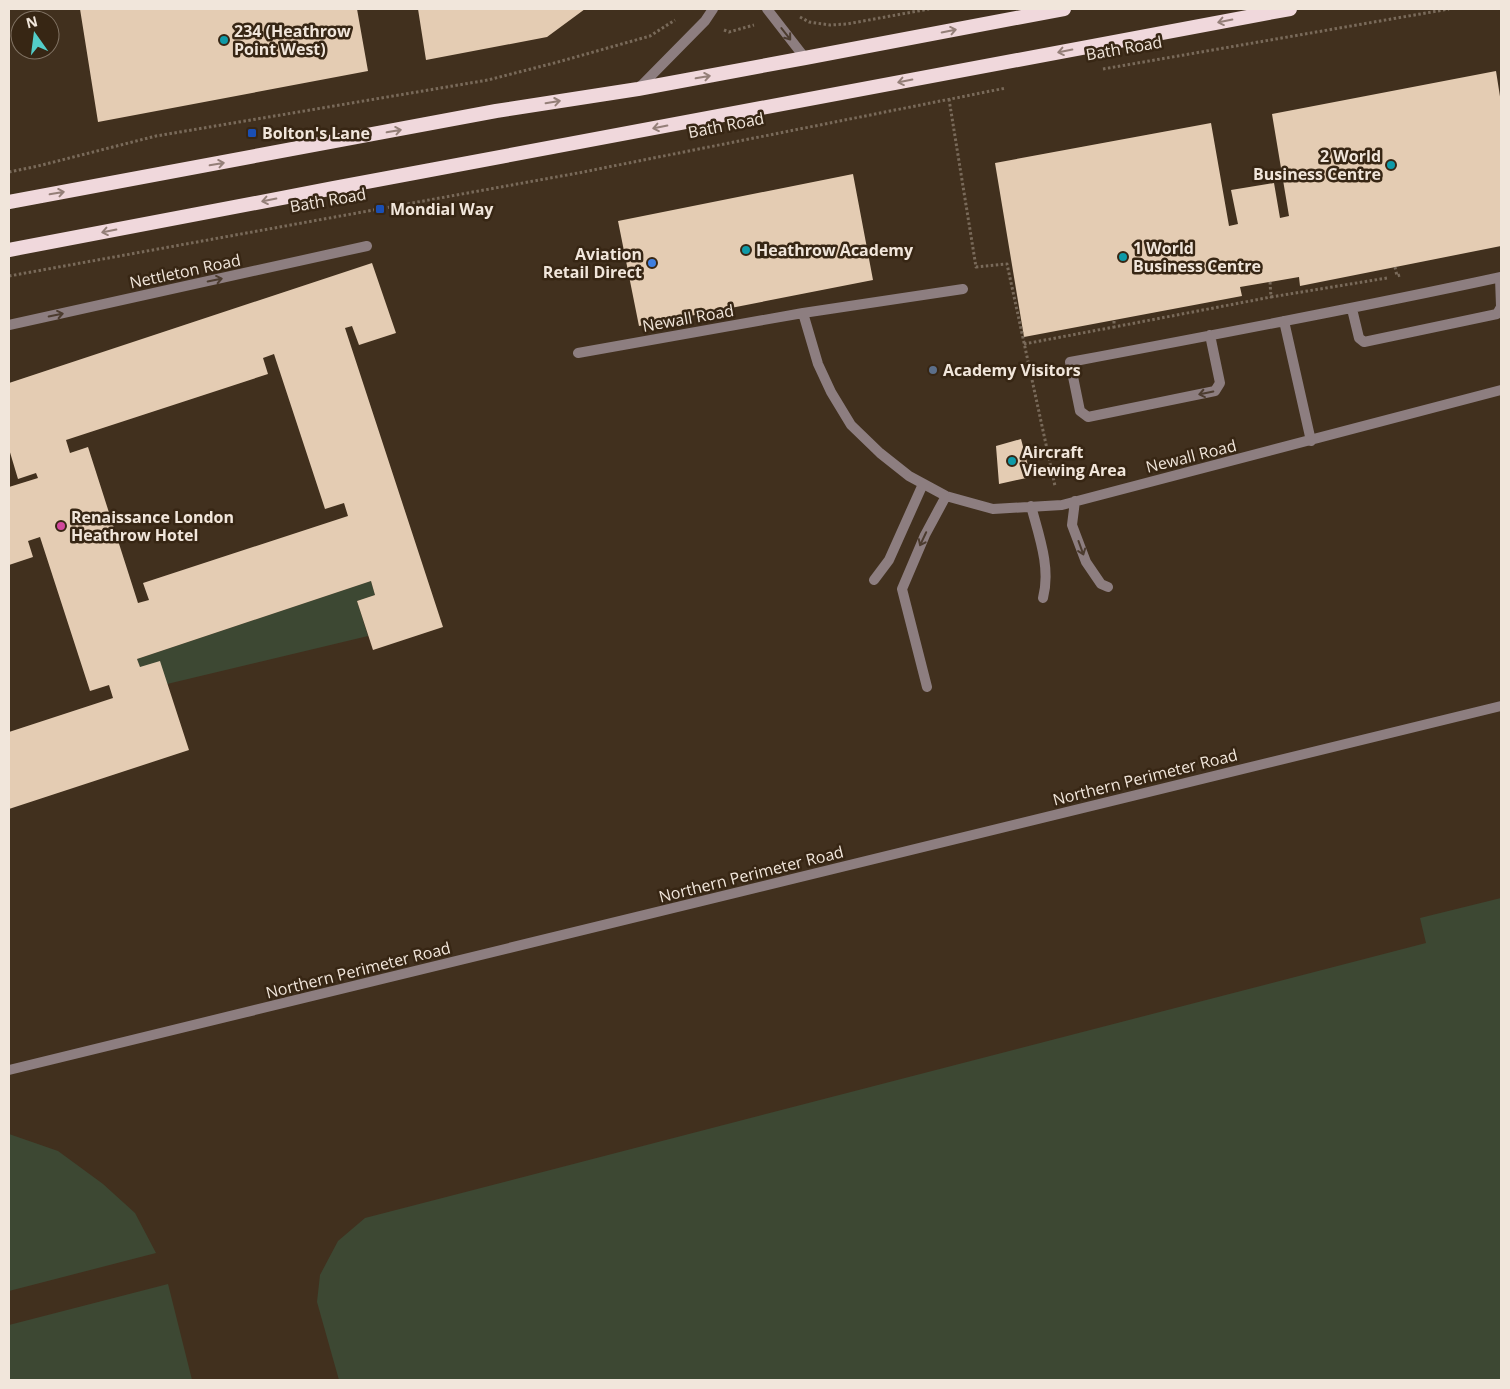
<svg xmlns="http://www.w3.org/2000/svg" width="1510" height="1389" font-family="'Open Sans',sans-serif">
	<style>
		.green { fill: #3d4833 }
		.building { fill: #e4ccb3; fill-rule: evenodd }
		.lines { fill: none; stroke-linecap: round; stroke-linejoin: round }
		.path { stroke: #796a5a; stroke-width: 3; stroke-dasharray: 2.5 2.5; stroke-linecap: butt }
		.service { stroke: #8d7e80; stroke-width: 10 }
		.minor { stroke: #8d7e80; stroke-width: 10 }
		.tertiary { stroke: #8d7e80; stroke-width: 10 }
		.trunk { stroke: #f0d8dc; stroke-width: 14 }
		.oneway { stroke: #947f78 }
		.oneway2 { stroke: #4c3c2f }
		.culture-dot { fill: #0f9aa8; stroke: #372614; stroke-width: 2 }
		.transit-dot { fill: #1a4fb4; stroke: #372614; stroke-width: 2 }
		.shop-dot { fill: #3f7fe0; stroke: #372614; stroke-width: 2 }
		.service-dot { fill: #5c6f8a; stroke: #372614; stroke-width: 2 }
		.hotel-dot { fill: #d1479c; stroke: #372614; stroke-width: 2 }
		.labels { text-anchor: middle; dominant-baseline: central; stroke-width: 5; stroke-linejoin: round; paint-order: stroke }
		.poi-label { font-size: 16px; font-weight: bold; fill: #f1e6db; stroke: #372614; text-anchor: start }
		.street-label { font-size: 16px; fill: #f1e6db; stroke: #372614 }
	</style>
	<rect width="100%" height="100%" fill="#41301e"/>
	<path class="green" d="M371 581 375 595 357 601 368 636 167 684 140 667 137 659Z
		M1501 898V1380H339L317 1302 320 1275 338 1241 365 1218 1426 943 1420 918Z
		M9 1134 58 1151 103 1184 135 1213 156 1253 9 1291Z
		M168 1284 192 1380H9V1325Z"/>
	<path class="building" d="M80 9H357L368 71 98 122Z
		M418 9H585L547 37 426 60Z
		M1496 71 1501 103V246L1300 286 1299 277 1240 287 1242 296 1024 337 995 163 1211 123 1229 226 1238 224 1231 190 1274 183 1280 218 1289 216 1272 114Z
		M853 174 873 280 639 326 618 221Z
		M372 263 396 333 359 345 352 326 345 328 443 627 373 650 357 601 375 595 371 581 137 659 140 667 160 661 189 750 9 809V732L113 698 109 685 90 691 40 537 28 541 33 557 9 565V487L38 478 36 473 18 479 9 449V383ZM274 354 325 509 344 503 348 516 143 583 149 600 138 603 88 447 70 453 66 440 268 374 263 358Z
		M1021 439 1031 477 999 484 996 446Z"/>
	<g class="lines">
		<path class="path" d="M800 17 809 22 830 25 847 24 929 9
			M724 30 729 32 754 25
			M1103 69 1449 9
			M949 99 976 267 1007 264 1055 486
			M9 172 38 166 156 136 488 80 558 62 650 36 675 20
			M1395 267 1397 276 1400 275
			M9 276 578 173 1006 88
			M1270 282 1271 297 1387 278
			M1114 321V327L1271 297
			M1024 344 1114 327"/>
		<path class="service" d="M1500 278 1501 306
			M963 289 803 313 818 364 831 392 851 425 880 453 909 476 946 496 993 509 1062 505 1501 390
			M1352 309 1359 338 1364 342 1497 314 1501 307
			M1284 321 1311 441
			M9 325 367 246
			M1210 335 1220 383 1215 391 1088 417 1080 411 1070 362C1214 335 1358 308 1501 277
			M578 353 803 313
			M1075 501 1072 525 1086 562 1101 584 1108 587
			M1031 506C1039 536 1051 568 1043 598
			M874 580 889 560 923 484
			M927 687 902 589 925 535 946 496"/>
		<path class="minor" d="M767 9 805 58
			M638 89 705 21 713 9"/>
		<path class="tertiary" d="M9 1070 1501 706"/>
		<path class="trunk" d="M9 202 496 111 638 89 805 58 1064 9
			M9 250 334 188 1290 9"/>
	</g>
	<defs><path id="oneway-shaft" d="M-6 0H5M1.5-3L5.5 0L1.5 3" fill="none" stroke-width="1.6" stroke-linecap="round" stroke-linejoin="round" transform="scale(1.25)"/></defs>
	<g class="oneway">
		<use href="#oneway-shaft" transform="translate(1225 21) rotate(169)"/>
		<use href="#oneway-shaft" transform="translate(949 31) rotate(-11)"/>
		<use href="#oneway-shaft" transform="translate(1065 51) rotate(169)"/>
		<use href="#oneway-shaft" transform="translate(703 77) rotate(-10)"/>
		<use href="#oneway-shaft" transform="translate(905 81) rotate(169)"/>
		<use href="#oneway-shaft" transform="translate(553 102) rotate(-9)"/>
		<use href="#oneway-shaft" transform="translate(660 127) rotate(169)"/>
		<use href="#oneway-shaft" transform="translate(394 131) rotate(-10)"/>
		<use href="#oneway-shaft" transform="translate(217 164) rotate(-10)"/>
		<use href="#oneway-shaft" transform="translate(57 193) rotate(-10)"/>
		<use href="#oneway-shaft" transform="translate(269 200) rotate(169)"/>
		<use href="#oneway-shaft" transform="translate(109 231) rotate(169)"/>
	</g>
	<g class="oneway2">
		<use href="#oneway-shaft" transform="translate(786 34) rotate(52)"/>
		<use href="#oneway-shaft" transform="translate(215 280) rotate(-12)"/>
		<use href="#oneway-shaft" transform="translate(56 315) rotate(-12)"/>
		<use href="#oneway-shaft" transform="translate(1206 393) rotate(168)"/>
		<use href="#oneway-shaft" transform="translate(923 539) rotate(115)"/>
		<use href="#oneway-shaft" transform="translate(1081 548) rotate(70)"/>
	</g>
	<g class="culture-dot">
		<circle cx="224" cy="40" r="5"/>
		<circle cx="1391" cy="165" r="5"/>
		<circle cx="746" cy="250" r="5"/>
		<circle cx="1123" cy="257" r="5"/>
		<circle cx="1012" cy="461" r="5"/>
	</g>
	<g class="transit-dot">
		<rect x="247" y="128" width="10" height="10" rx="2.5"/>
		<rect x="375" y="204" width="10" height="10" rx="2.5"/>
	</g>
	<circle class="shop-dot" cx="652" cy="263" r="5"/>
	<circle class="service-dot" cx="933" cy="370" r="5"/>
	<circle class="hotel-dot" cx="61" cy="526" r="5"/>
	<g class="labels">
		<g class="poi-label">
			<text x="234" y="31">234 (Heathrow<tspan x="234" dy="18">Point West)</tspan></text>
			<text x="262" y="133">Bolton's Lane</text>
			<text x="1381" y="156" text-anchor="end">2 World<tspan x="1381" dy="18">Business Centre</tspan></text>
			<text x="390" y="209">Mondial Way</text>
			<text x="1133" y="248">1 World<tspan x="1133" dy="18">Business Centre</tspan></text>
			<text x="756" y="250">Heathrow Academy</text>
			<text x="642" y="254" text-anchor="end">Aviation<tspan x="642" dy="18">Retail Direct</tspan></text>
			<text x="943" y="370">Academy Visitors</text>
			<text x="1022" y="452">Aircraft<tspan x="1022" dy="18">Viewing Area</tspan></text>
			<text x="71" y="517">Renaissance London<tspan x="71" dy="18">Heathrow Hotel</tspan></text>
		</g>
		<g class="street-label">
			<text transform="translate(1124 48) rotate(-10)">Bath Road</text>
			<text transform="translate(726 125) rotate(-11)">Bath Road</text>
			<text transform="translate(328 200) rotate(-10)">Bath Road</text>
			<text transform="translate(185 271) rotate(-12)">Nettleton Road</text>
			<text transform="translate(688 318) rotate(-10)">Newall Road</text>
			<text transform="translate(1191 456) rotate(-14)">Newall Road</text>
			<text transform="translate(1145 777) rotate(-14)">Northern Perimeter Road</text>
			<text transform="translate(751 874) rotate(-14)">Northern Perimeter Road</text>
			<text transform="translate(358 970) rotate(-14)">Northern Perimeter Road</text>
		</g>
	</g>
	<rect width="1510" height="1389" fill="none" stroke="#f1e6db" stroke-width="20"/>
	<g transform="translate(35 35) rotate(346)"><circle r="24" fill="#372614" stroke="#817364"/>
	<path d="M0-4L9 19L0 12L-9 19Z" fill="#53cdc9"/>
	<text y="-8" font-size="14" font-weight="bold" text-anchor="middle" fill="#f1e6db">N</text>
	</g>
</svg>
